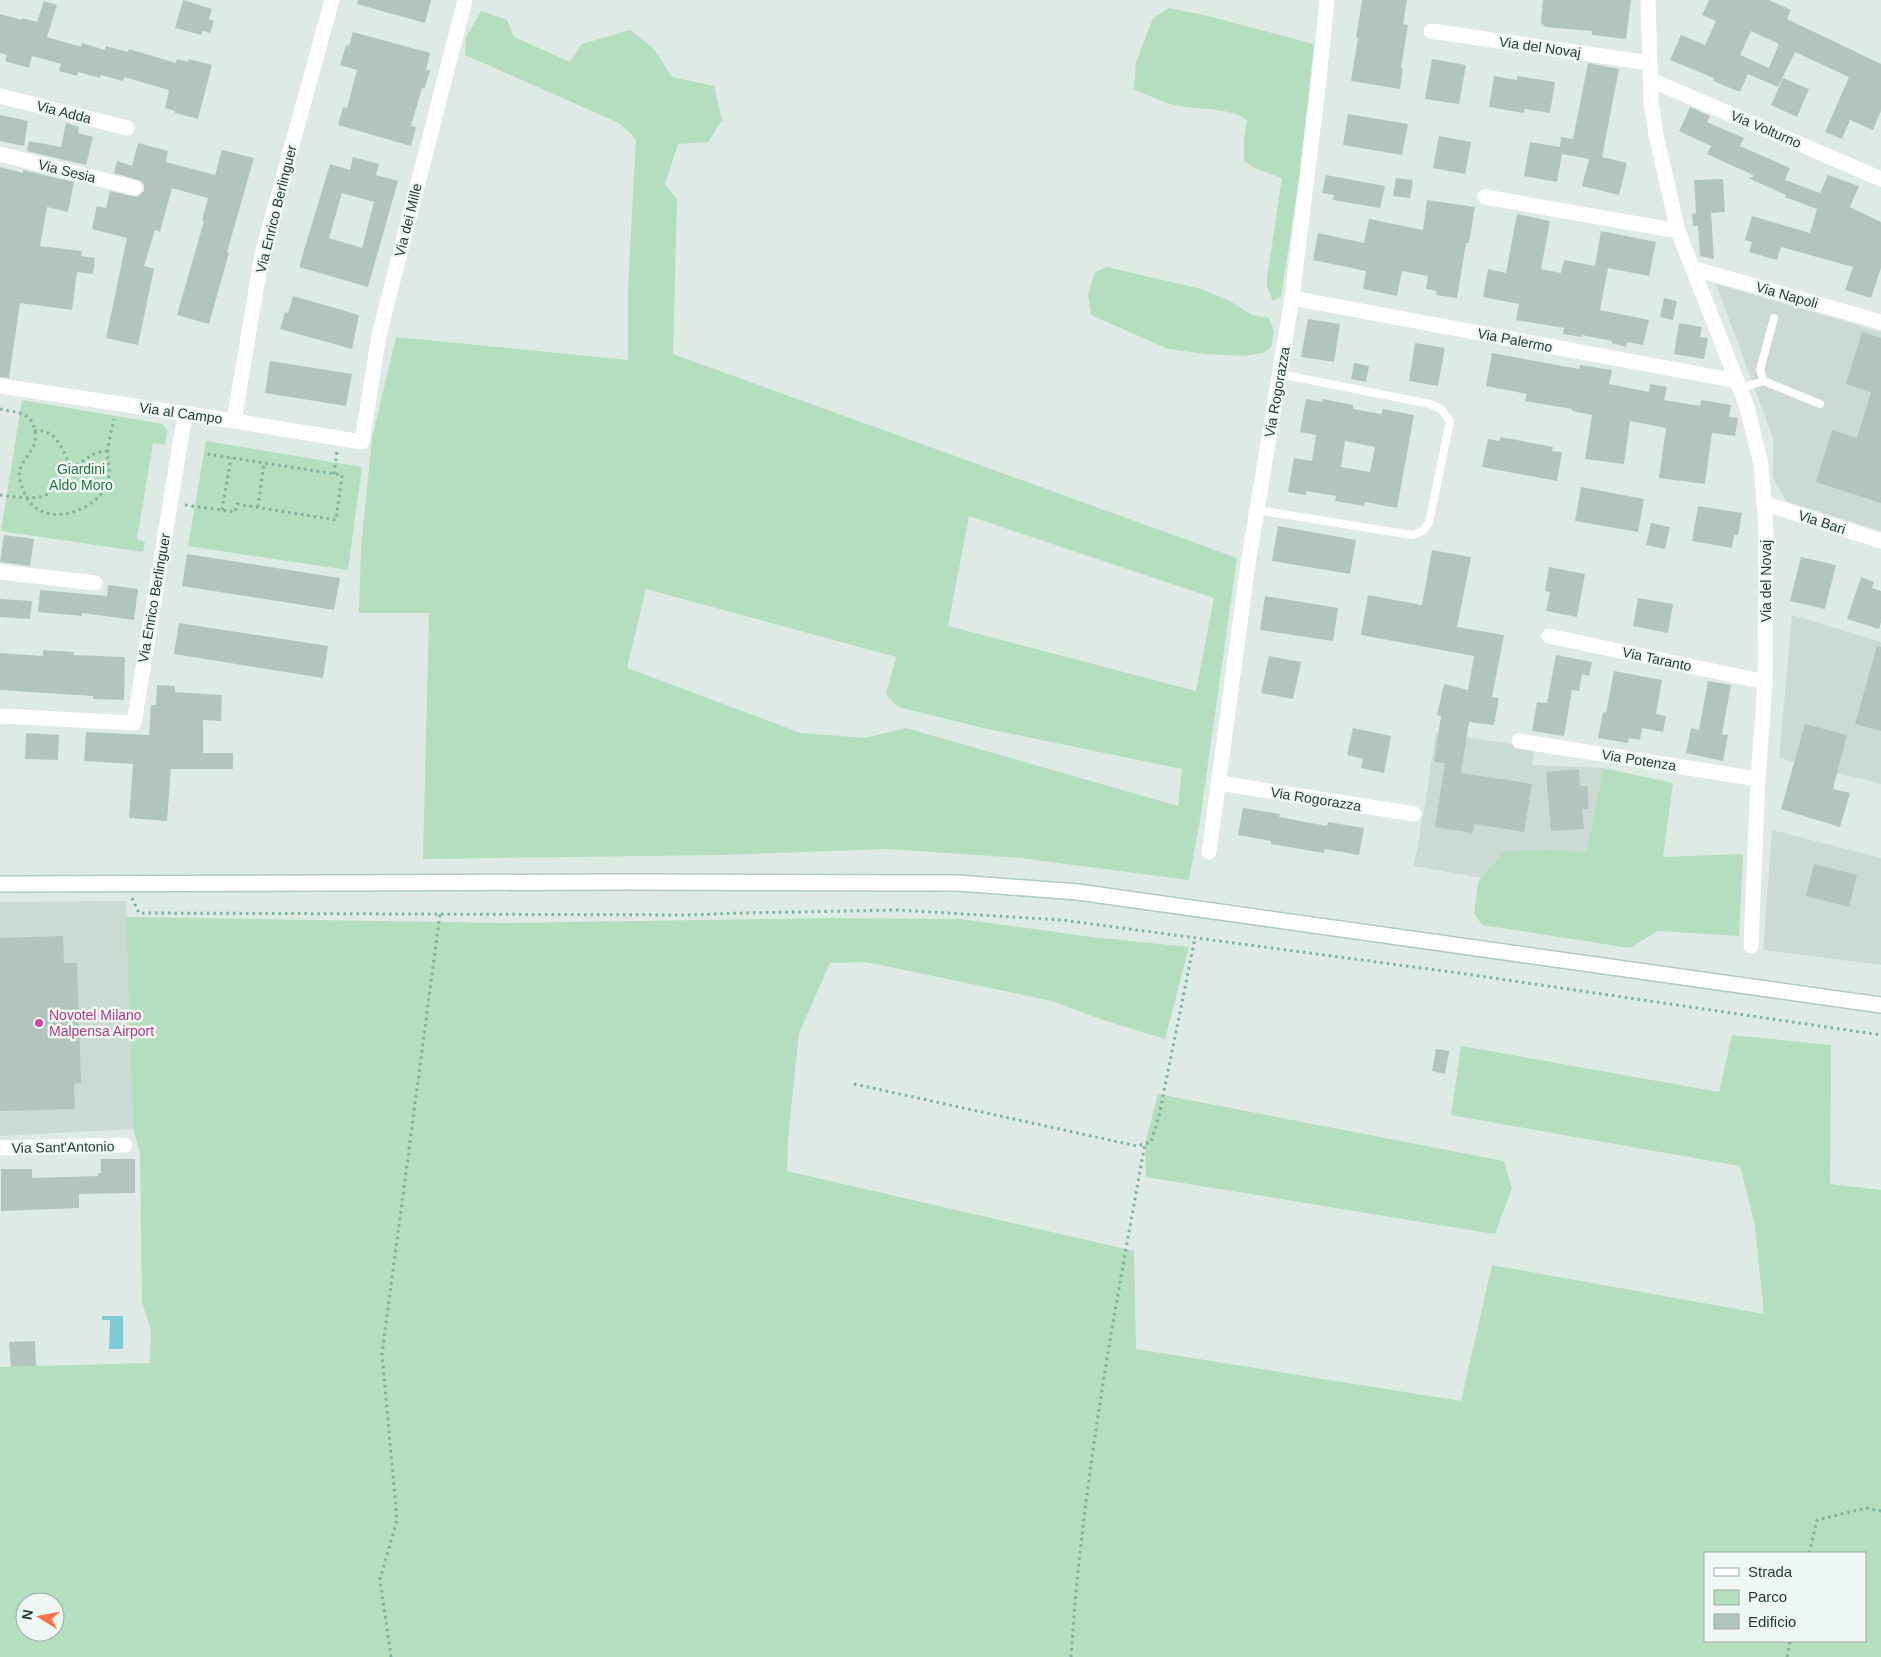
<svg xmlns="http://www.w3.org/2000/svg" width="1881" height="1657" font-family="Arial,sans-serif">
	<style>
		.built { fill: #cbdad3 }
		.green { fill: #b4debe; fill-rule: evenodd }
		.water { fill: #80cad5 }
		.building { fill: #b2c5bd; fill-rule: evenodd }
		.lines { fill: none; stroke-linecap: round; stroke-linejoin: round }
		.secondary-casing { stroke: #b0cbc0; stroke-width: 18 }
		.path { stroke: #7bb19f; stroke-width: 3; stroke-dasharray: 2.5 4; stroke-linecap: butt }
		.lane { stroke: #fff; stroke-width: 8 }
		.street { stroke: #fff; stroke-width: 15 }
		.secondary { stroke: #fff; stroke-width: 15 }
		.hotel-dot { fill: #d1479c; stroke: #eef7f2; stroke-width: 2 }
		.labels { text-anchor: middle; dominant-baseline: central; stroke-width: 5; stroke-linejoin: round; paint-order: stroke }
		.street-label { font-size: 14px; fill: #1e3b32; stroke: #eef7f2 }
		.park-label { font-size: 14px; fill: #257442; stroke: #eef7f2 }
		.hotel-label { font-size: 14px; fill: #b23c85; stroke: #eef7f2; text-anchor: start }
	</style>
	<rect width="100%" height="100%" fill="#ddebe4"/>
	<path class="built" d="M1716 284 1881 332V531L1786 501 1773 478V438Z
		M1792 615 1881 642V784L1779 758Z
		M1436 732 1535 748 1532 765 1603 768 1586 853 1556 849 1504 851 1482 878 1414 866 1425 804Z
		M1772 830 1881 858V965L1763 950Z
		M126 901 133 1129 0 1136V902Z"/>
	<path class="green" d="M1169 8 1204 15 1314 44 1299 179 1281 297 1273 301 1267 287V278L1282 178 1256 169 1244 161V139L1247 120C1232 108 1197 109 1179 106 1164 103 1149 95 1134 90L1136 62 1153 18Z
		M481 11 507 20 514 37 570 62 582 44 630 30 653 48 672 77 714 86 722 120 708 142 678 144 665 184 677 199 673 354 1237 558 1200 820 1189 880 1020 858 888 849 722 855 423 859 429 613H359L361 548 372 439 396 337 628 360V289L636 139 619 123 465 55 466 38ZM969 516 1214 598 1196 691 948 626ZM646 589 896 657 886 694 898 707 983 728 1182 769 1178 806 906 728 865 738 801 733 627 668Z
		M1107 267 1201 289 1228 300 1252 315 1269 318 1274 332 1271 347 1263 353 1243 356 1206 354 1168 349 1091 315 1088 294 1095 272Z
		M22 400 162 424 167 430 165 445 153 443 137 539 145 542 143 552 1 531Z
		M206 441 362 467 348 570 188 546Z
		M1603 768 1673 783 1663 857 1743 854 1739 936 1658 931 1630 948 1482 925 1474 913 1478 882 1504 851 1556 849 1586 853Z
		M126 917 504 923 833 918 961 919 1091 937 1189 947 1165 1039 1103 1020 1052 1001 866 962 830 963 799 1033 788 1139 787 1171 1134 1251 1136 1349 1461 1401 1492 1265 1764 1314 1755 1225 1740 1166 1451 1115 1461 1046 1719 1092 1732 1035 1831 1045 1830 1184 1881 1190V1657H0V1367L150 1363 151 1331 142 1302 140 1153 133 1129ZM1705 1553H1865V1641H1705ZM25 1602H55V1632H25Z
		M1158 1094 1504 1161 1512 1188 1495 1234 1146 1177 1145 1144Z"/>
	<path class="water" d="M102 1316H123V1349H109L110 1320H102Z"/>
	<path class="building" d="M183 0 212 9 209 19 214 21 210 33 202 31 201 35 175 28Z
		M358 0H431L425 23 357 4Z
		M1362 0H1407L1403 24 1408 25 1401 68H1403L1400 89 1351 81 1358 38H1356Z
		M1543 0H1631L1626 39 1592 35V31L1546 27 1541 23Z
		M1709 0H1769L1791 10 1787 19 1881 64V111L1873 130 1850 120 1842 139 1825 132 1849 77 1795 52 1778 87 1748 74 1740 92 1713 81 1714 78 1670 60 1681 35 1705 45 1716 21 1702 15ZM1751 31 1779 44 1769 68 1740 55Z
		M44 1 57 5 47 37 81 47 82 43 105 50 106 46 128 52 129 49 176 63 177 59 188 62 189 59 212 65 198 119 175 113V111L165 108 169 90 124 77 123 81 101 75 100 78 78 72 77 76 59 71 61 64 32 56 29 68 5 61 7 55 0 53V14L22 20V18L37 22Z
		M353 32 430 53 426 70H430L425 88H422L411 126 416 127 411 146 338 125 343 107 347 108 357 70 340 65 346 45 349 46Z
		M1432 59 1466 65 1459 104 1425 99Z
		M1588 63 1619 69 1602 157 1627 163 1619 195 1582 186 1589 159 1562 154 1557 182 1524 176 1530 142 1560 147 1561 137 1573 139Z
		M1494 76 1517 80V76L1555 82 1550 113 1525 109 1524 113 1489 107Z
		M1783 78 1809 89 1797 117 1771 105Z
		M1690 107 1710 116 1707 122 1744 138 1740 146 1790 168 1785 180 1820 193 1828 175 1859 186 1850 207 1881 222V268L1871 298 1845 290 1853 267 1781 247 1777 260 1749 252 1752 242 1745 240 1752 216 1810 233 1817 209 1785 197 1786 195 1748 178 1753 177V175L1707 154 1711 146 1679 131Z
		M1348 114 1408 124 1402 155 1343 145Z
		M0 115 28 121 24 146 0 141Z
		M66 123 79 127 78 133 93 137 86 165 27 151 29 141 61 147Z
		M1439 136 1471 142 1465 174 1433 168Z
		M138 143 168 151 166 162 215 175 222 150 254 158 227 252 229 253 209 324 177 315 204 221H202L208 198 172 188 160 232 155 230 144 266 154 269 138 345 106 338 127 238 92 229 97 206 106 208 110 191 137 197 144 191V185L141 181 114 173 117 161 132 166Z
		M353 157 379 164 376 175 398 181 368 287 299 267 330 164 350 170ZM342 193 374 202 362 248 329 238Z
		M0 167 23 173V170L74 182 68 212 47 207 40 246 82 251 81 256 95 258 93 274 77 272 72 310 20 303 9 378 0 377Z
		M1326 175 1385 186 1380 208 1333 200 1334 195 1322 193Z
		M1396 178 1413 180 1410 198 1393 196Z
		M1723 179 1725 212 1711 213 1714 259 1700 256 1698 226H1693L1692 214 1696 213 1694 180Z
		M1427 200 1475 207 1469 243H1466L1457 298 1436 295 1437 291 1426 289 1428 276 1402 271 1397 296 1363 289 1366 271 1313 260 1318 233 1364 243 1369 219 1423 230Z
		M1517 214 1550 221 1541 269 1561 273 1564 260 1595 266 1601 231 1656 242 1649 276 1608 268 1600 310 1649 320 1643 345 1627 342 1626 347 1612 343V341L1582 335V337L1563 334 1564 328 1516 320 1519 304 1483 297 1488 269 1506 273Z
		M293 296 359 315 352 349 280 329 285 312 288 313Z
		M1664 298 1677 301 1673 320 1660 317Z
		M1308 319 1340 324 1334 362 1301 357Z
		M1679 323 1702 327 1700 337 1708 338 1704 359 1674 354Z
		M1862 332 1881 338V503L1816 482 1832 430 1857 438 1871 392 1846 384Z
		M1415 343 1445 348 1438 386 1409 381Z
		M1492 353 1579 369 1580 365 1612 370 1609 384 1649 392 1650 384 1667 387 1664 400 1700 406 1701 400 1731 405 1729 417 1738 418 1735 436 1712 433 1705 484 1659 478 1666 428 1630 421 1624 464 1585 459 1592 415 1572 411V409L1525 401 1527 394 1486 386Z
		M270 361 352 374 346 406 265 393Z
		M1354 363 1369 366 1366 382 1351 379Z
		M1306 399 1322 402 1323 399 1353 405V409L1381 414 1383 409 1414 415 1397 508 1365 502 1364 506 1335 501 1336 496 1306 491V495L1288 492 1294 458 1312 461 1316 435 1300 432ZM1345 441 1375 447 1370 472 1341 467Z
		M1501 437 1553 447 1552 451 1562 452 1557 481 1482 467 1488 439 1499 441Z
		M1581 487 1644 499 1638 532 1575 521Z
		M1698 506 1742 513 1738 535H1734L1732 548 1692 541Z
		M1651 523 1670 527 1665 549 1646 545Z
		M1278 526 1356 540 1350 574 1272 561Z
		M4 535 34 539 30 566 0 562Z
		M1432 550 1471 557 1457 627 1504 635 1492 697 1499 698 1494 725 1469 722 1461 773 1532 784 1524 832 1474 824 1473 833 1435 827 1445 763 1434 762 1441 716 1437 715 1444 684 1468 690 1474 656 1361 635 1368 595 1422 605Z
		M187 554 340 578 334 610 182 586Z
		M1801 557 1836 565 1825 609 1790 601Z
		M1549 567 1585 574 1577 617 1546 611 1550 592 1545 591Z
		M1861 577 1874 582 1872 588 1881 591V622L1879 629 1847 619Z
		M108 585 138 589 134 620 82 613V616L38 612 40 590 107 596Z
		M1265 596 1338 608 1333 641 1260 630Z
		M1638 598 1673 604 1668 633 1633 626Z
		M0 599 32 601 30 619 0 617Z
		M179 623 328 646 323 678 174 654Z
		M1877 646 1881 647V731L1855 724Z
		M43 650 74 652 73 655 125 657 124 700 93 699V696L0 690V653L43 656Z
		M1556 655 1592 662 1589 676 1582 674 1579 691 1572 690 1564 736 1532 731 1537 702 1547 703Z
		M1269 656 1301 662 1293 699 1261 693Z
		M1614 671 1662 680 1656 714 1666 716 1663 732 1642 728 1640 740 1629 738 1628 743 1598 738 1603 712 1606 713Z
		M1708 681 1731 685 1722 734 1728 735 1723 761 1686 753 1691 728 1699 730Z
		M157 685 175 686V692L222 695 221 721 203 720V753H233V769H171L167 821 129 818 133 764 84 761 86 732 149 735 151 705H156Z
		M1805 724 1847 735 1833 789 1850 793 1840 827 1781 809Z
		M1353 728 1391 736 1384 773 1361 768 1363 759 1347 755Z
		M26 733 59 735 58 760 25 759Z
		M1579 769 1580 786H1587L1589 809H1582L1584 829 1551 831 1546 772Z
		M1243 808 1280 814 1279 817 1327 826 1328 822 1364 828 1359 855 1325 849 1324 853 1271 844V841L1238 835Z
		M1814 864 1857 875 1849 907 1806 896Z
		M63 936 64 963H77L81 1083 74 1084 75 1109 0 1111V938Z
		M1436 1049 1449 1051 1445 1074 1432 1071Z
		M101 1159H135V1193L79 1194V1208L1 1211V1169H32V1178L98 1176V1173H101Z
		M35 1341 36 1366 11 1367 9 1342Z"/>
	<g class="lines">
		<defs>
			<path id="secondary" d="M0 884 627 882 958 883 1078 892 1881 1005"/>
		</defs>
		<use href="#secondary" class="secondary-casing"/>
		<path class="path" d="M0 409C12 412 27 411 33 424 44 452 15 458 20 480 22 490 28 503 37 509 59 523 96 508 106 486 113 471 106 463 108 449 109 439 112 429 114 419
			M34 431C55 427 64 451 70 466
			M334 474 337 452
			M0 495C13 496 31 500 43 496 56 492 57 477 65 469 68 466 72 466 76 465 90 458 90 452 108 451
			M185 505 235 512 237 504 336 520 342 475 207 454
			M258 507 264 463
			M222 510 231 458
			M132 898 139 913 686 915 744 913 898 910 1062 920 1459 973 1881 1035
			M854 1084 1137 1146 1151 1142 1159 1116 1195 938
			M1809 1553 1817 1520 1866 1508 1881 1511
			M391 1657 380 1579 397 1520 382 1354 440 914
			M1071 1657C1082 1485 1114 1314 1145 1144
			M1787 1657 1790 1641"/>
		<path class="lane" d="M1764 381 1760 370 1774 318
			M1740 388 1764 381 1820 404
			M1257 510 1412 535 1423 531 1429 523 1450 421 1441 409 1430 404 1280 374"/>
		<path class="street" d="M1648 0 1651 102 1656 135 1678 231 1747 407 1761 464 1766 529 1765 682 1758 779 1751 946
			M1431 31 1650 63
			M1651 80 1881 179
			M0 96 127 128
			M0 154 135 188
			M1485 197 1678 231
			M1692 268 1881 322
			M1292 298 1737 381
			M0 386 234 421 362 442 379 335 465 0
			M234 421 262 254 332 0
			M1763 503 1881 541
			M0 572 95 583
			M1549 636 1765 682
			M0 716 134 723 185 414
			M1519 741 1758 779
			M1219 783 1414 814
			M1209 852 1248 564 1292 298 1318 88 1327 0
			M0 1148 125 1145"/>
		<use href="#secondary" class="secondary"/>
	</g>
	<circle class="hotel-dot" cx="39" cy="1023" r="5"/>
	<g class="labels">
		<g class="street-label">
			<text transform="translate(1540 47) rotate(8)">Via del Novaj</text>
			<text transform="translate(64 112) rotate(14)">Via Adda</text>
			<text transform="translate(1766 129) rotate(23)">Via Volturno</text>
			<text transform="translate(67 171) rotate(14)">Via Sesia</text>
			<text transform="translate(276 209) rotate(-76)">Via Enrico Berlinguer</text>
			<text transform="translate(408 220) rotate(-76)">Via dei Mille</text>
			<text transform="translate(1787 295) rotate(16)">Via Napoli</text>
			<text transform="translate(1515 340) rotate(11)">Via Palermo</text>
			<text transform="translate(1277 392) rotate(-80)">Via Rogorazza</text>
			<text transform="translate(181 413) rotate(8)">Via al Campo</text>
			<text transform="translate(1822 522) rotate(18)">Via Bari</text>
			<text transform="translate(1766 581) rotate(-90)">Via del Novaj</text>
			<text transform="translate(154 598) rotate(-80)">Via Enrico Berlinguer</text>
			<text transform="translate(1657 659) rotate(12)">Via Taranto</text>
			<text transform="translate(1639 760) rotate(9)">Via Potenza</text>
			<text transform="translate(1316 799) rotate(9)">Via Rogorazza</text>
			<text transform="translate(63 1147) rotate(-1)">Via Sant'Antonio</text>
		</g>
		<g class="park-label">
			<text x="81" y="469">Giardini<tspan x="81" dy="16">Aldo Moro</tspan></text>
		</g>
		<g class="hotel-label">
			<text x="49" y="1015">Novotel Milano<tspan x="49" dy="16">Malpensa Airport</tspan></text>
		</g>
	</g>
	<rect x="1704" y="1552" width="162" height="90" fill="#eef7f2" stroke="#9baca5"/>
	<rect x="1714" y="1568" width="25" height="8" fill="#ffffff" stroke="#9baca5"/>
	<text x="1748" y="1577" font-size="15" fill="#1e3b32">Strada</text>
	<rect x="1714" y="1590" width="25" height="15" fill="#b4debe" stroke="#9baca5"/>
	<text x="1748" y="1602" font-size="15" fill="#1e3b32">Parco</text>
	<rect x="1714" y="1614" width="25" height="15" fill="#b2c5bd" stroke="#9baca5"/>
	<text x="1748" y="1627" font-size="15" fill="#1e3b32">Edificio</text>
	<g transform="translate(40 1617) rotate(280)"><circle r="24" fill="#eef7f2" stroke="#9baca5"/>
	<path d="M0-4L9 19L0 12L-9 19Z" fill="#fd7149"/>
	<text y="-8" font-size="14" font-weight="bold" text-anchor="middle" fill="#1e3b32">N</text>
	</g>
</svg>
